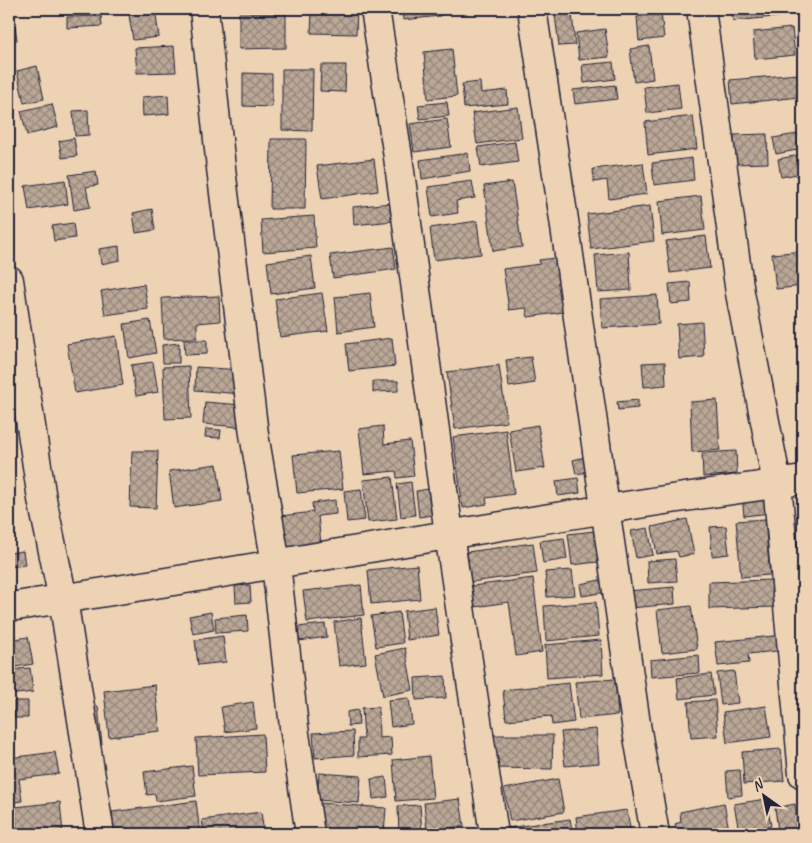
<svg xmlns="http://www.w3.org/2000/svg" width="812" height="843" font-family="Caveat,sans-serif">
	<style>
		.building { fill: url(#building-cross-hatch); stroke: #22223b }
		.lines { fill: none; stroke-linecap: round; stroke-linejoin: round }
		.street-casing { stroke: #22223b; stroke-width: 31 }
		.street { stroke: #edd3b4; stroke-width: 28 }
	</style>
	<defs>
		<pattern id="building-cross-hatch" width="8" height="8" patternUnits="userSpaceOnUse" patternTransform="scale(1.25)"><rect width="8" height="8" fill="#baa796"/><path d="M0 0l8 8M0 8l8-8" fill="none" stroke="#97887c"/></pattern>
	</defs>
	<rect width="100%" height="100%" fill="#edd3b4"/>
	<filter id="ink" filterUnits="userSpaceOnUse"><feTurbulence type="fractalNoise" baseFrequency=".02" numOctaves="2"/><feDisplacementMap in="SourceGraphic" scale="10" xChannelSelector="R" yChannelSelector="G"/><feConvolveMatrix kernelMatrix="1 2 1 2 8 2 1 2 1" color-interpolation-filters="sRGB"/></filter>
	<g filter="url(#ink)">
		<path class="building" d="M9 9H19L13 10 17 40 9 41Z
			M128 9H155L159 37 133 40Z
			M312 9H357L356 34 311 33Z
			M402 9H440V16L403 20Z
			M732 9H794L795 15 733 21Z
			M239 13H286V48L239 49Z
			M572 13 575 45 559 46 555 15Z
			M661 13 664 38 639 41 637 17Z
			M101 16 102 26 67 28V17Z
			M792 28 795 55 755 59 753 32Z
			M605 29 609 57 579 60 576 33Z
			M174 46 176 72 137 73 135 48Z
			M649 46 653 79 634 82 630 49Z
			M452 49 457 96 428 99 424 52Z
			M613 62 615 79 584 83 582 65Z
			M321 65H346L345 92 320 91Z
			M37 66 44 99 24 103 17 71Z
			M282 69H313L312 131 282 130Z
			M243 73 272 74V107L243 106Z
			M798 74 800 97 732 104 730 80Z
			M480 82 481 93 507 90 508 104 464 108 462 84Z
			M678 83 681 109 647 113 644 87Z
			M615 85 617 99 575 104 573 90Z
			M168 95 169 114 143 116 142 97Z
			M447 102 449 116 420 119 418 105Z
			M52 104 58 127 27 135 21 111Z
			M518 107 522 138 477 144 472 113Z
			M88 110 89 135 75 136 73 111Z
			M693 116 697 149 648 155 645 122Z
			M447 119 451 147 414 152 410 124Z
			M803 133V155L802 149 776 154 773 138Z
			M767 134 768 163 735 164 734 135Z
			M74 138 77 156 62 158 59 141Z
			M271 139H306L305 209H270Z
			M515 142 518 162 481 167 478 147Z
			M468 153 470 171 422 179 420 160Z
			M800 155 803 173 781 177 778 159Z
			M692 158 694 180 654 185 652 163Z
			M374 159 378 191 322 199 317 166Z
			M643 163 647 194 609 199 607 180 594 182 593 169Z
			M96 171 98 185 86 187 90 207 74 210 69 175Z
			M65 180 68 204 29 210 25 186Z
			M472 181 475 198 456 201 458 213 432 217 428 187Z
			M512 182 522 247 493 251 484 186Z
			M701 196 705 230 662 235 659 201Z
			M391 203 393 221 354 225 353 207Z
			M650 206 654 241 591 249 587 214Z
			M152 209 155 230 136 233 133 213Z
			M314 216 316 248 263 252 261 220Z
			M477 221 481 254 434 260 430 228Z
			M73 223 75 238 54 241 52 226Z
			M706 236 710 268 670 273 666 241Z
			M119 246 120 260 101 264 99 249Z
			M393 247 396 269 333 278 330 255Z
			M803 251V286L776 289 772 254Z
			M629 252 631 290 598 292 595 255Z
			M311 256 315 288 271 294 267 262Z
			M563 257 571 311 528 317 526 308 509 310 503 269 540 264 539 260Z
			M690 282 691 302 671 304 669 284Z
			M144 284 148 309 105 315 101 291Z
			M322 293 328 331 280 337 275 299Z
			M370 293 374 327 338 332 335 297Z
			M657 295 659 324 602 328 600 299Z
			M219 296 220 321 197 323V338L164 339 162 298Z
			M150 320 156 353 129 358 124 324Z
			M702 322 704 357 679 359 677 324Z
			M116 336 123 385 75 393 67 344Z
			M392 338 395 366 349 371 346 344Z
			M184 340H207V354L185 355Z
			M179 343V363H163L162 345Z
			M531 357 535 383 509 387 506 360Z
			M153 362 158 392 136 396 131 365Z
			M665 362 666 385 644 387 642 363Z
			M499 365 507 422 455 429 447 372Z
			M189 366 191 418 165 419 163 367Z
			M196 367 242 370 240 394 195 390Z
			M373 381H398V391L373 392Z
			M638 400V408L618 410 617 402Z
			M717 400 720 450 692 452 690 402Z
			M205 402 242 405 240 427 203 424Z
			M538 425 545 468 516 472 509 430Z
			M383 426 384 444 410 441 414 476 397 478 396 471 364 474 359 429Z
			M206 429 221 430 220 438 205 437Z
			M506 430 514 494 486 498 487 504 463 508 453 437Z
			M132 451H158L156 508 130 507Z
			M339 451 343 489 297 493 293 455Z
			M736 451 737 474 703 477 702 453Z
			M585 457 588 472 576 474 573 460Z
			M217 464 222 501 174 508 169 471Z
			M392 477 397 519 368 522 363 480Z
			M578 478 580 493 558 496 556 481Z
			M411 482 415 515 401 517 397 484Z
			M435 488 438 514 419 517 416 491Z
			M361 489 365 520 347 522 344 491Z
			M769 491 771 513 744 516 742 494Z
			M335 500 336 514 318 516 321 544 285 548 281 516 313 512 312 503Z
			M687 519 694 554 679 557 677 551 657 554 652 527Z
			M765 519 770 575 741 577 736 521Z
			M726 526 729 554 712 556 710 527Z
			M648 528 653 555 636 558 631 531Z
			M603 530 606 561 572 565 568 534Z
			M564 538 567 559 543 563 540 541Z
			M533 543 537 573 471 582 467 552Z
			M23 551 25 565 10 567 9 553Z
			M675 559 677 581 648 583 647 561Z
			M417 565 420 599 371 604 368 570Z
			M572 570 575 595 547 597 545 572Z
			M533 578 542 652 516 656 509 602 475 607 472 586Z
			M610 578 612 591 582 596 580 584Z
			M774 580 775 607 709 609V582Z
			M250 585 251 602 236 603 235 586Z
			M361 585 364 615 307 622 303 591Z
			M674 587 675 604 630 608 628 591Z
			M596 602 599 636 546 641 544 606Z
			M691 606 697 649 662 653 657 610Z
			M435 607 439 635 407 640 404 611Z
			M211 612 214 630 193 634 189 616Z
			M399 612 403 643 376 647 371 616Z
			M247 615 248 631 216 633 215 618Z
			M361 618 366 663 339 666 334 622Z
			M325 624 327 637 299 641 297 627Z
			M784 635 786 650 748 654 749 663 718 666 715 642Z
			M223 636 226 662 198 665 195 640Z
			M28 637 33 664 9 668V640Z
			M601 640 603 674 547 678 545 645Z
			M405 648 413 690 383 696 375 654Z
			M699 655 700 673 651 677 650 660Z
			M30 668 33 692 9 695V670Z
			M734 671 738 703 721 705 717 673Z
			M711 674 714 695 679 699 677 678Z
			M445 676 446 698 416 700 415 678Z
			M615 679 618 715 579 719 575 682Z
			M569 683 574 722 552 725 551 716 506 720 503 690Z
			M155 685 160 731 109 737 104 691Z
			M409 698 412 724 391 727 388 700Z
			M715 700 718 736 691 738 688 702Z
			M14 701H28V718H14Z
			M253 702 256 728 225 732 221 707Z
			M98 706 102 745 90 746 85 708Z
			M766 706 771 737 727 743 723 712Z
			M378 707 379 738 391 737 392 755 358 757V739H364L362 708Z
			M358 710 359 725 348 726 347 712Z
			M596 729 599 763 565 766 561 732Z
			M353 731 354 755 315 758 313 733Z
			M263 734 265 772 198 775 196 738Z
			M493 735H553L552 769 492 768Z
			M781 749 784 781 744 784 742 752Z
			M55 752 59 774 19 779 22 801 9 803V758Z
			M429 756 433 798 396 801 393 760Z
			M192 766 196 796 156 801 155 794 147 795 144 772Z
			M740 770 742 795 728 797 726 771Z
			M319 773 361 776 359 803 317 800Z
			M386 777 388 797 373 799 371 779Z
			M558 779 564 812 510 821 504 789Z
			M460 799 464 826 427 831 424 803Z
			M766 799 771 826 739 832 734 804Z
			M196 801 200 834H122L121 828 114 829 112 812Z
			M60 802 63 834H17L15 807Z
			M320 803 386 808 384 834 318 829Z
			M724 803 729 830 705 834H677L675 824 681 822 680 812Z
			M795 804 798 828 778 831 775 808Z
			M420 805 422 834H399L398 806Z
			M9 810H10L13 834H9Z
			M627 810 631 834H578L576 817Z
			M261 812 264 834H204L202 820Z
			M570 819 573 834H501L500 829Z"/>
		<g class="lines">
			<defs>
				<path id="street" d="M204 9 222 177 254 434 276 564 294 727 310 834
					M375 9 398 157 449 534 494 834
					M532 9 564 220 637 731 655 834
					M701 9 740 293 777 483 803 774
					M9 280 42 499 63 599 100 834
					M9 607C274 567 537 516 803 480"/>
			</defs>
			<use href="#street" class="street-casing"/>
			<use href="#street" class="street"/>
		</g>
	</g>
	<rect width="812" height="843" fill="none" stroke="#edd3b4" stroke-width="30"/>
	<rect x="15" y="15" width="782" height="813" fill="none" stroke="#22223b" stroke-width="2" filter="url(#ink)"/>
	<g transform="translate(764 796) rotate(327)" stroke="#edd3b4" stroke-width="4" paint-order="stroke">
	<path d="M0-4L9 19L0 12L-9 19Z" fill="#22223b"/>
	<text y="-8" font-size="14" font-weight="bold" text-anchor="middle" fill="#22223b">N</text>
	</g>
</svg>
